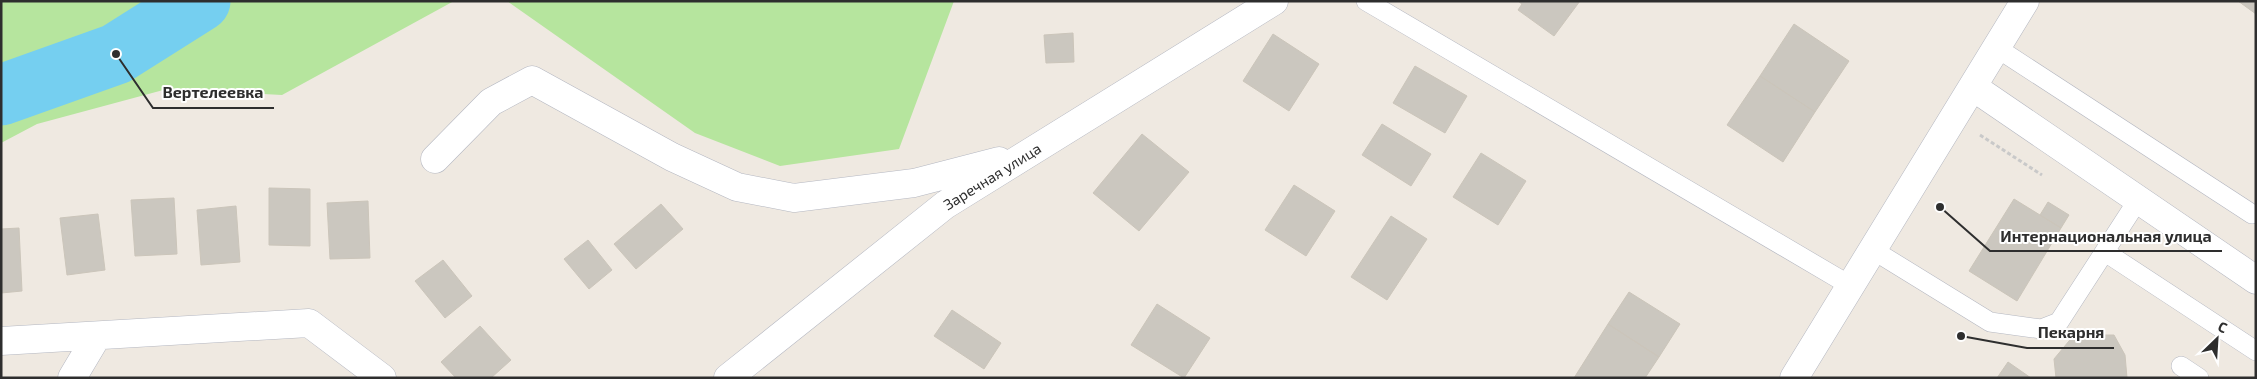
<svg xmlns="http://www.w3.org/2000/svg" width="2257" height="379" font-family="'Exo 2',sans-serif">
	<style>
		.green { fill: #b6e59e }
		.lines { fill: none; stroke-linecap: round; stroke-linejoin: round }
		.river { stroke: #75cff0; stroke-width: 61 }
		.building { fill: #cbc7bf; stroke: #cbc5ba }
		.service-casing { stroke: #b4b7c1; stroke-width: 20 }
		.minor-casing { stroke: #b4b7c1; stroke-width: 29 }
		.tertiary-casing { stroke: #b4b7c1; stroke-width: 29 }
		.path { stroke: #c9c9c9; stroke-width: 3; stroke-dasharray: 4 2.5; stroke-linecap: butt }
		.service { stroke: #fff; stroke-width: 19 }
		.minor { stroke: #fff; stroke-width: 28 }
		.tertiary { stroke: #fff; stroke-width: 28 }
		.labels { text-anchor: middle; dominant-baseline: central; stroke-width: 4; stroke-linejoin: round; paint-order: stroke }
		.street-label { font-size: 15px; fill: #2e2e2e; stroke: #fff }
		.leader { fill: none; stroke: #2e2e2e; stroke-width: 2 }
		.callout-dot { fill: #2e2e2e; stroke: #fff; stroke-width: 2 }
		.callout-label { font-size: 16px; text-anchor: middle; font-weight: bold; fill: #2e2e2e; stroke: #fff; stroke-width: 4; stroke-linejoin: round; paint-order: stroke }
	</style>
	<rect width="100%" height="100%" fill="#efe9e1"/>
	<path class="green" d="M454 1 282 95 167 89 37 124 1 143V2L3 1Z
		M507 1H954L899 149 780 166 695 133Z"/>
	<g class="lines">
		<path class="river" d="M1 95 116 54 200 1"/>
	</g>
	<path class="building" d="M1518 1H1580L1554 36 1518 10 1522 4Z
		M2238 1H2256V14Z
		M1794 24 1849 61 1815 112 1760 76Z
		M1073 33 1074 62 1046 63 1044 35Z
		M1273 34 1319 64 1289 111 1243 81Z
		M1415 66 1467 96 1445 133 1393 103Z
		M1760 76 1815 112 1783 162 1727 125Z
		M1382 124 1431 154 1411 186 1362 155Z
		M1142 134 1189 172 1139 231 1093 193Z
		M1481 153 1526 181 1498 225 1453 197Z
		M1294 185 1335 211 1306 256 1265 230Z
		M269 188 310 189V246L269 245Z
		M174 198 177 254 135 256 131 200Z
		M2014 199 2061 228 2017 301 1969 271Z
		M368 201 370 258 330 259 327 203Z
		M2048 202 2069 215 2061 228 2040 215Z
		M661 204 683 229 636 269 614 244Z
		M236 206 240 262 201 265 197 210Z
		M98 214 105 270 67 275 60 218Z
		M1391 216 1427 239 1387 300 1351 277Z
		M19 228 22 291 1 293V229Z
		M588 240 612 270 589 289 564 259Z
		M443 260 472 296 445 318 415 281Z
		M1629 292 1680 324 1659 357 1608 324Z
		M1157 304 1210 338 1184 378 1131 345Z
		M952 310 1001 343 984 369 934 336Z
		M1608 324 1659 357 1645 378H1574Z
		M480 326 511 360 491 378H456L441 362Z
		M2074 335H2114L2125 355 2127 378H2056L2054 359Z
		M2008 362 2031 378H1997Z"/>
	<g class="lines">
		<defs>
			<path id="service" d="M1366 1 1851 286
				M1997 48 2252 214
				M1873 250 1990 322 2041 329 2059 322 2138 200
				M2105 252 2256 351
				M2181 366 2199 378"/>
			<path id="minor" d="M1973 87 2256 280
				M435 159 491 102 532 80 672 157 737 187 794 198 914 183 999 161
				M1 341 309 323 382 378
				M72 378 97 336
				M728 378 945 205 1274 1"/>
			<path id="tertiary" d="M1794 378 2025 1"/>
		</defs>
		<use href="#service" class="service-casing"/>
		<use href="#minor" class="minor-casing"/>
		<use href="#tertiary" class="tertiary-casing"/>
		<path class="path" d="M1980 135 2042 175"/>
		<use href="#service" class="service"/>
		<use href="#minor" class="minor"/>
		<use href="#tertiary" class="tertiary"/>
	</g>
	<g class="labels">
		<g class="street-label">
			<text transform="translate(992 176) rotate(-32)">Заречная улица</text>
		</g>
	</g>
	<path class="leader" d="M116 54L153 108H274M1940 207L1990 251H2222M1961 336L2027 348H2114"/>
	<g class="callout-dot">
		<circle cx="116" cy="54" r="5"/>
		<circle cx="1940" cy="207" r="5"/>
		<circle cx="1961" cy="336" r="5"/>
	</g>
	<g class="callout-label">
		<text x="213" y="98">Вертелеевка</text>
		<text x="2106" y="242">Интернациональная улица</text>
		<text x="2071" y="338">Пекарня</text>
	</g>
	<rect width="2257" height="379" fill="none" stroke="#2e2e2e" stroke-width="5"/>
	<g transform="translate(2217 339) rotate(25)" stroke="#ffffff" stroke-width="4" paint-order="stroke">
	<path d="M0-4L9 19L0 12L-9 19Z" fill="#2e2e2e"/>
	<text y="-8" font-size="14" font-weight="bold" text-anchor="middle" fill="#2e2e2e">С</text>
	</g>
</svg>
